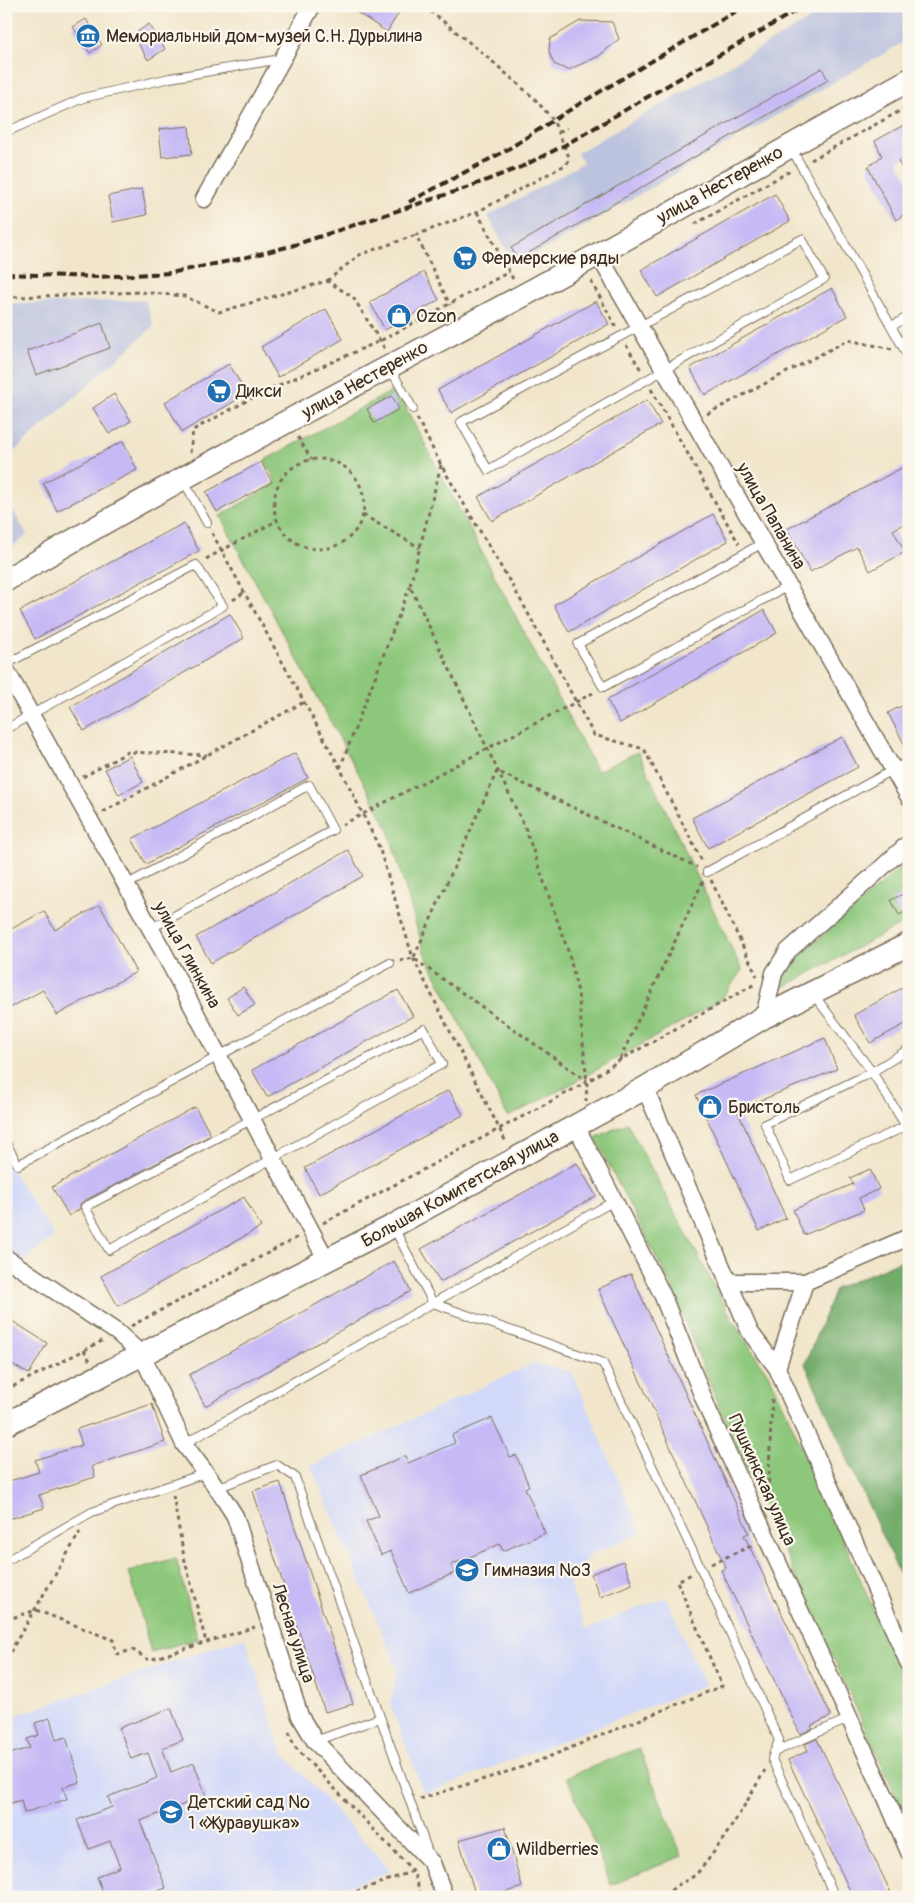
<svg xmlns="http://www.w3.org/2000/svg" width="915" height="1903" font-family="Pangolin,sans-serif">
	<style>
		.built { fill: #d2d9f9 }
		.industrial { fill: #bcc3de }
		.green { fill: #8dc77b; stroke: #64784c }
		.forest { fill: #72ac6b; stroke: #566b44 }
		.building { fill: #c6b9f5 }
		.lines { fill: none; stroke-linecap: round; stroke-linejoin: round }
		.lane-casing { stroke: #7b6c5b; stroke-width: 10 }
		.street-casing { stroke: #7b6c5b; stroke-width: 19 }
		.secondary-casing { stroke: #7b6c5b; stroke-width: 25 }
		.path { stroke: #7b6c5b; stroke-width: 3; stroke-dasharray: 4 4; stroke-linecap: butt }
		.lane { stroke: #fff; stroke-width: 8 }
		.street { stroke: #fff; stroke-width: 16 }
		.secondary { stroke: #fff; stroke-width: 22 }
		.rail { stroke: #3b2a1e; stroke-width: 4; stroke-dasharray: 8 4; stroke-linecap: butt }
		.labels { text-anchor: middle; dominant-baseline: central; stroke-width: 4.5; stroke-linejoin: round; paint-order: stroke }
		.poi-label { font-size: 18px; fill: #3b2a1e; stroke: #fbf7ec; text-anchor: start }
		.street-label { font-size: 18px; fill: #3b2a1e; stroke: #fbf7ec }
	</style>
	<rect width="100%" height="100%" fill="#fbf7ec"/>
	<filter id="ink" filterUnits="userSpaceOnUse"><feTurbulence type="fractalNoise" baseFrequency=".02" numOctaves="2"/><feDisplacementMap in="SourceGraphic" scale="10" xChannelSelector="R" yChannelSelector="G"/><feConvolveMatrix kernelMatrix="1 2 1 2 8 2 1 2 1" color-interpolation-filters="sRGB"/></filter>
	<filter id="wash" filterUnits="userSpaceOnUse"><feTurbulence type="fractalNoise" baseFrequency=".0096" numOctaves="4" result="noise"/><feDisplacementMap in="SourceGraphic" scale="20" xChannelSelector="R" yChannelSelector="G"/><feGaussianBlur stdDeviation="1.12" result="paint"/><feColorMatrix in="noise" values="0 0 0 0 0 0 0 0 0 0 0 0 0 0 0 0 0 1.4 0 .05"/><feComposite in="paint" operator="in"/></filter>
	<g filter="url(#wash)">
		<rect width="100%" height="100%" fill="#f1e6cb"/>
		<path class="built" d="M6 1161 54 1236 21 1263 6 1249Z
			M534 1363 572 1372 641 1533 590 1555 569 1584 587 1629 666 1597 705 1685 424 1794 390 1704 398 1670 311 1466Z
			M245 1637 282 1752 391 1871 320 1897H6V1719Z"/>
		<path class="industrial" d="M833 6H909V39L515 266 488 216 583 163 577 153Z
			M145 300 154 326 6 459V303L19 304Z
			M6 498 27 535 6 552Z"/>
		<path class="green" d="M396 389 597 771 638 752 742 970 721 1000 564 1088 508 1117 424 952 388 828 220 516 276 483 265 460Z
			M909 860V920L780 989 786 973 800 955Z
			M627 1123 733 1321 772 1380 909 1689V1824L720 1410 671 1286 595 1138Z
			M176 1558 198 1639 151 1652 129 1571Z
			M639 1748 682 1856 611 1885 567 1777Z"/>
		<path class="forest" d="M909 1257V1596L805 1364 835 1289Z"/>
		<g id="blocks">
			<path class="building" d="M347 6H403L387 32Z
				M86 19 102 45 90 53 73 27Z
				M580 21 612 22 619 39 599 56 568 70 554 64 549 52 550 39Z
				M149 24 165 49 148 60 133 35Z
				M822 68 828 80 518 259 511 248Z
				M909 122V155L898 161 909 182V211L896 220 868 167 882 156 875 141Z
				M189 126 192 154 162 157 159 129Z
				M142 189 147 215 113 222 108 196Z
				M775 194 790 221 657 297 641 270Z
				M424 272 439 300 385 330 370 302Z
				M832 288 847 316 705 395 690 368Z
				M596 301 609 324 451 413 438 390Z
				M326 309 343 339 278 377 261 347Z
				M102 323 110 348 36 375 27 351Z
				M229 364 247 394 182 432 165 402Z
				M114 394 131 421 109 434 93 408Z
				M392 396 399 409 374 423 367 409Z
				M647 400 661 424 492 521 478 497Z
				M123 441 137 470 57 511 43 483Z
				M261 462 272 482 217 512 206 492Z
				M909 464V521L893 530 905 552 870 571 857 547 810 572 787 529Z
				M713 514 728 541 569 632 554 605Z
				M184 523 199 551 35 639 20 611Z
				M764 610 777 633 620 723 607 700Z
				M230 614 244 638 84 731 70 707Z
				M909 702V753L888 713Z
				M842 737 858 767 708 848 692 818Z
				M295 753 308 778 146 864 132 839Z
				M130 756 143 782 119 795 105 769Z
				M348 850 363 876 211 963 196 937Z
				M909 891V910L899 915 891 900Z
				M100 905 136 972 57 1015 43 990 6 1010V932L44 911 55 930Z
				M909 984V1022L870 1043 854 1015Z
				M243 987 255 1005 238 1015 227 998Z
				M398 990 413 1016 267 1097 252 1070Z
				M825 1038 837 1069 737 1110 786 1218 759 1231 696 1095Z
				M449 1090 463 1115 319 1194 305 1168Z
				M195 1107 211 1135 82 1202 80 1204V1209L69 1216 52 1187Z
				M577 1163 596 1196 440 1282 421 1249Z
				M870 1169 879 1189 859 1198 864 1210 804 1235 793 1210 853 1184 850 1178Z
				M244 1197 261 1227 118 1306 101 1276Z
				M394 1261 411 1291 205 1406 189 1375Z
				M631 1274 749 1533 744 1535 831 1716 811 1726 813 1729 800 1734 721 1570 726 1568 598 1289Z
				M6 1317 47 1343 29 1374 6 1361Z
				M152 1404 165 1442 92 1466 95 1477 39 1495 44 1508 6 1520V1482L39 1472 35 1460 82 1445 77 1429Z
				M492 1418 510 1457 516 1455 529 1486 525 1488 545 1533 503 1551 500 1544 451 1565 454 1573 409 1593 391 1551 381 1555 366 1521 379 1516 361 1475 405 1456 408 1463 455 1443 452 1435Z
				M280 1482 353 1704 325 1712 253 1491Z
				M623 1561 632 1584 600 1597 591 1574Z
				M171 1708 183 1740 162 1748 171 1772 194 1763 206 1796 140 1821 166 1888 143 1897H105L97 1877 120 1867 110 1841 89 1849 77 1820 112 1807 108 1797 157 1778 148 1753 131 1759 119 1728Z
				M50 1718 56 1740 66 1737 80 1782 63 1787 67 1799 24 1813 21 1800 6 1805V1755L30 1748 27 1739 39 1735 35 1723Z
				M817 1739 893 1897H853L788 1760 808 1751 805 1744Z
				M505 1827 522 1887 490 1897H476L459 1840Z"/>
		</g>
	</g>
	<g filter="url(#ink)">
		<use href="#blocks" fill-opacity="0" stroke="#7b6c5b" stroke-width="1"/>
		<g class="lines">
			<defs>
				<path id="lane" d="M6 132 83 98 170 78 281 59
					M791 148 909 358
					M802 239 824 279 488 470 461 422Z
					M892 326 909 316
					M390 368 413 409
					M184 481 207 523
					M763 543 578 644 603 687 788 586
					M6 664 196 565 223 606 6 729
					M707 872 909 761
					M126 885 309 785 333 830 150 929
					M814 995 872 1072 906 1126
					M424 1029 442 1064 109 1250 85 1207Z
					M909 1049 872 1072 765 1124 790 1180 906 1126H909
					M6 1143 18 1165 390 963
					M394 1228 433 1303 614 1201
					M184 1444 433 1303 603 1363 701 1569 779 1740 772 1759 835 1897
					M217 1488 277 1465 295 1477 428 1852
					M6 1561 92 1512 206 1473
					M315 1741 380 1718
					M774 1752 850 1718"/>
				<path id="street" d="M204 199 312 6
					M598 254 909 797
					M6 670 163 951 327 1261
					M764 1017 774 973 788 951 866 882 909 843
					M645 1088 750 1332 777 1368 909 1664
					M576 1126 662 1294 709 1412 887 1800 909 1852
					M6 1258 118 1333 142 1355 184 1444 217 1488 235 1516 300 1716 315 1741 432 1863 445 1897
					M728 1282H805L909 1237
					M777 1368 805 1282"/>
				<path id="secondary" d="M6 580C175 479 350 388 524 295 653 225 780 151 909 80
					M6 1424 393 1226 645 1088 764 1017 909 944"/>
			</defs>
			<use href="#lane" class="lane-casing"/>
			<use href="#street" class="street-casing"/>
			<use href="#secondary" class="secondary-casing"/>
			<path class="path" d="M424 6 485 55 535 99 553 120 569 157 567 164 477 212 416 235 450 305
				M559 132 567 128
				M811 160 909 106
				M477 212 513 279
				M695 224 792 170
				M327 281 359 255 416 235
				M591 281 616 327
				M6 296 18 297 140 292 184 296 219 312 327 281 353 297 385 349
				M626 345 641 370
				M651 389 739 544
				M707 414 848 340 892 349
				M417 418 441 465 523 604 594 735 644 749 703 863
				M298 437 311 459
				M190 453 193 430 263 392 380 341 509 272
				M274 504a45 45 0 1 1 90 0a45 45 0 1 1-90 0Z
				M441 465 410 586 526 830 569 954 578 992 587 1082 586 1101
				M363 515 420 548
				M212 533 340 768 379 847 413 958 506 1142
				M206 559 278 520
				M233 600 245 592
				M340 768 410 586
				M83 777 128 752 207 755
				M103 812 304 702
				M342 825 593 693
				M711 880 757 976
				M414 957 497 771 697 867
				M400 961 413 958 587 1081
				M620 1059 703 881
				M323 1223 587 1082 620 1060 755 984
				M131 1326 298 1237
				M84 1350 90 1361
				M6 1390 104 1340
				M173 1495 184 1557 206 1642
				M768 1499 772 1395
				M711 1564 753 1545
				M6 1620 36 1610 113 1640 117 1654 133 1650 149 1660 255 1627
				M6 1659 80 1532
				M289 1732 294 1746 413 1871 422 1897
				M420 1799 526 1766 722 1686 677 1581 692 1574
				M341 1897 413 1871
				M666 1897C674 1882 689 1883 699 1871 725 1840 745 1805 765 1770"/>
			<use href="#lane" class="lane"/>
			<use href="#street" class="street"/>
			<use href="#secondary" class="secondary"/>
			<path class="rail" d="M409 202 505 151 576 106 745 6
				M6 274 98 277 170 273 239 259 291 246 466 188 521 167 565 145 804 6"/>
		</g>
	</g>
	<defs>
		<symbol id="museum-disc" viewBox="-11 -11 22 22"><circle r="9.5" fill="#1f6fb2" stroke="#fbf7ec"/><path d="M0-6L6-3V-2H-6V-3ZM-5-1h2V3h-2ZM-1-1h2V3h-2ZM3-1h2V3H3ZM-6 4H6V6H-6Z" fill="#fff"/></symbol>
		<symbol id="supermarket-disc" viewBox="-11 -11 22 22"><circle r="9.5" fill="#1f6fb2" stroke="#fbf7ec"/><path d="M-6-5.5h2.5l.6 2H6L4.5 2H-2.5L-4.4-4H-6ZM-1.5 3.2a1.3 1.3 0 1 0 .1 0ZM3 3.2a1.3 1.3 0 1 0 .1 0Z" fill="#fff"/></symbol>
		<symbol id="shop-disc" viewBox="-11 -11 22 22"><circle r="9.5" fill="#1f6fb2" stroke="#fbf7ec"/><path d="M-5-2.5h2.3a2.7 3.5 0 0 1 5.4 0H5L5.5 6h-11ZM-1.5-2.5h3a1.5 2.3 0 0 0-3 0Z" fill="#fff"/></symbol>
		<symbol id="school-disc" viewBox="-11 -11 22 22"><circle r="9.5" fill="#1f6fb2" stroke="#fbf7ec"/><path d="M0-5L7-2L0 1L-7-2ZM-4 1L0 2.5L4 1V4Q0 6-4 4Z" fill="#fff"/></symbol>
	</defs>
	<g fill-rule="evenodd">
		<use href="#museum-disc" x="74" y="22" width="28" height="28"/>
		<use href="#supermarket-disc" x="451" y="244" width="28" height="28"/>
		<use href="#shop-disc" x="385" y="302" width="28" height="28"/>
		<use href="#supermarket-disc" x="205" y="377" width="28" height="28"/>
		<use href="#shop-disc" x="696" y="1093" width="28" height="28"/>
		<use href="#school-disc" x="453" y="1556" width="28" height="28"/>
		<use href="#school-disc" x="157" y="1798" width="28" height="28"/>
		<use href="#shop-disc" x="485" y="1835" width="28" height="28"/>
	</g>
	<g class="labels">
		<g class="poi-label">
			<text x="106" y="36">Мемориальный дом-музей С.Н. Дурылина</text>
			<text x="482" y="258">Фермерские ряды</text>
			<text x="416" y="316">Ozon</text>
			<text x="236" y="391">Дикси</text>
			<text x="728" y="1107">Бристоль</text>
			<text x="484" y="1570">Гимназия №3</text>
			<text x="188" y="1802">Детский сад №<tspan x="188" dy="21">1 «Журавушка»</tspan></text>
			<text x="516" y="1849">Wildberries</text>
		</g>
		<g class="street-label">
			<text transform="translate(720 185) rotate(-29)">улица Нестеренко</text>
			<text transform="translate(365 380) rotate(-29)">улица Нестеренко</text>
			<text transform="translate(771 516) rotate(60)">улица Папанина</text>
			<text transform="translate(187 955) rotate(61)">улица Глинкина</text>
			<text transform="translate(460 1189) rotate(-29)">Большая Комитетская улица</text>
			<text transform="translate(762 1480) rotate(66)">Пушкинская улица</text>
			<text transform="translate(293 1633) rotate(72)">Лесная улица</text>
		</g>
	</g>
	<rect width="915" height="1903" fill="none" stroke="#fbf7ec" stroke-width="25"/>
</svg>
